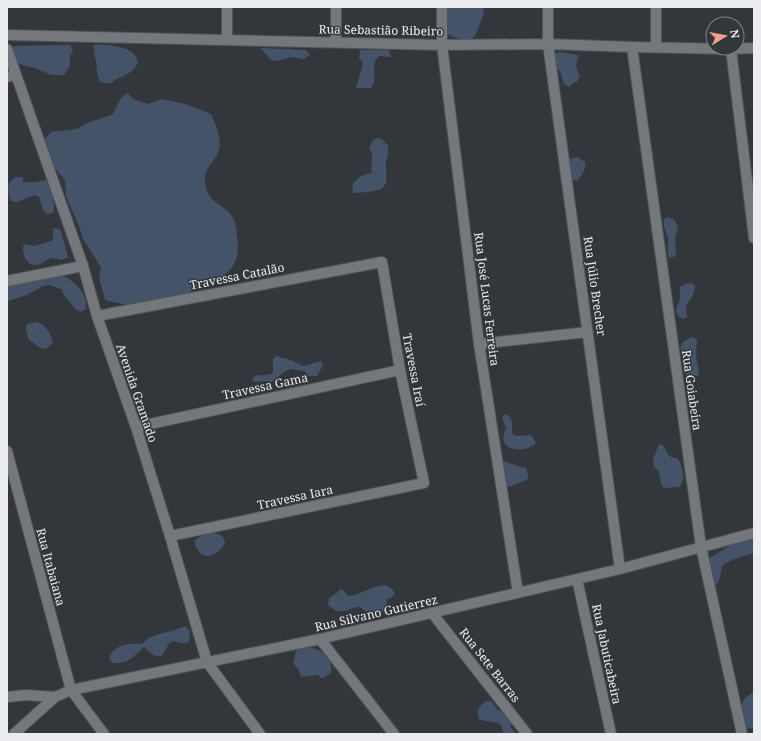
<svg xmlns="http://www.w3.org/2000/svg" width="761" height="741" font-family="'Noto Serif',serif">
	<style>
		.green { fill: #455368 }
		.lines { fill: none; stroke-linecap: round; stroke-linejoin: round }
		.street-casing { stroke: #515457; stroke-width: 12 }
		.secondary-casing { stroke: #515457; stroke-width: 12 }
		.street { stroke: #74787d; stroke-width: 10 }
		.secondary { stroke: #74787d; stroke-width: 10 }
		.labels { text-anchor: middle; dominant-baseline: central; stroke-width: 3; stroke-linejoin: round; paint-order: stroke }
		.street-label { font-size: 12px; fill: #eaecef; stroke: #33363b }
	</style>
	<rect width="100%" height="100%" fill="#33363b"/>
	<path class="green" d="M443 7H484L483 16 475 36 467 42 449 35 443 24Z
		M70 45 73 50 70 56V66L64 75H51L35 68 18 64 14 61 13 47 14 46Z
		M94 45C106 44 133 46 137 59 138 62 137 66 135 68 129 75 118 77 111 83H104L100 81C95 71 98 71 96 62 95 56 93 51 94 45Z
		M260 48 306 50 310 55 303 59 292 57 277 61 271 60Z
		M360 50H389L391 57 379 56C368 67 380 76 371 88H356L363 63 359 58Z
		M561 52 578 55C577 65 574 66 580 76L577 82 573 83 569 87 564 84 560 71 555 67 552 54Z
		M127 93 135 100 148 104 162 99 185 104 211 114C216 126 224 143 217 155 211 165 204 169 205 182 208 206 225 202 234 220 236 224 237 232 237 238 239 248 238 258 232 267 222 284 158 305 138 305 127 305 115 303 105 300L99 278 101 267 83 239 79 226 66 196 65 180 54 167 41 143 51 132 76 129 87 123 112 115 121 98Z
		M378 138 383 140 388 146V154L386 163V183L382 189 369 192 353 193C350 180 361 175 372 173 369 164 376 158 369 148L373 140Z
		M577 157 585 162C586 170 583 173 578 180L572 181 563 178 566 160Z
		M16 177H23V182C31 183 38 182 46 180 51 191 56 201 53 213L46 214 43 209 39 197 35 195 17 202 11 201C7 191 6 183 16 177Z
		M668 217 675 220 678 229 675 238 676 253 674 257 669 258C666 251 669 245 668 238 666 230 663 228 664 219Z
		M53 228 59 229 61 231 68 257 62 260C44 254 46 266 34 265 25 264 21 251 24 244L35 246 51 241 53 239Z
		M60 275C70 277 80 287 84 296 86 299 86 305 86 309L80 312 75 309 62 292 63 290 49 285 43 286 27 295 7 301V285Z
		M691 283 695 286C694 295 692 298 686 305L687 317 683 319 679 317 676 312 677 306 680 300V287L685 284Z
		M36 322C46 324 51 334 53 343L47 348 42 349 28 339 26 328 27 324Z
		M691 337 697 339 696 356 699 372 698 376 686 375 684 371 685 364 680 348 683 342Z
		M276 356 291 360 303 366 321 361 323 365 317 376H308L304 371 291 369 284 372 272 382 263 381 255 382 253 381V377C260 374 267 376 273 373V359Z
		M505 414C514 418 512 425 512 433L515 436 531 435 536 443 534 445C521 454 495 450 506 429L502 418Z
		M659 444 663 445 669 456 678 459C683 469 686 479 679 487L664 488 661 484 659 472 654 466 653 460Z
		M504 461C512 464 518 467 526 468L528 475V479L512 486 505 487 500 467Z
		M209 533C217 533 224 534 225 543 221 550 212 559 203 555 199 554 197 548 195 545V540L202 535Z
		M754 536V553C743 556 731 559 722 566L719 581 715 585 710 584 705 561 739 540Z
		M386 585 393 590 395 594 391 598 387 599 386 610C366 623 367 607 357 607 357 607 352 608 351 609 339 613 338 613 328 605L329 598 337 593 339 590 342 589 348 596C362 595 372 585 386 585Z
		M184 627H186L190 631 189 642C183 646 176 640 170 642L162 656C154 658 150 652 144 647 131 658 130 664 112 663L109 658C112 649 121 644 131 644 135 643 140 645 143 643 146 641 147 638 151 637 161 633 173 631 184 627Z
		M303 646C319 649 333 653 331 673L325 677 321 678 318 675 301 677 299 670 293 663 296 651Z
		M753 693H754V728L744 729C741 714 736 701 753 693Z
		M487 701H491L498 710 505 712 512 722 510 727 516 734H504L501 725C495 720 488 723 479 719 476 710 479 705 487 701Z"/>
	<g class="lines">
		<defs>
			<path id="street" d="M442 7V45L479 344 518 593
				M548 7V44L620 569
				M656 7V47
				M7 35 442 45 548 44 632 47 731 49 754 48
				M227 40V7
				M336 42V7
				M632 47 701 547 742 734
				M731 49 754 238
				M7 77 15 75
				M7 281 83 266
				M97 316 382 262 400 370 424 483 170 536
				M479 344 588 332
				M136 427 400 370
				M7 451 71 690 104 734
				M577 579 611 734
				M432 613 527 734
				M320 639 394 734
				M7 697 26 695 55 697
				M14 734 55 697 71 690 320 639 620 569 754 533"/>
			<path id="secondary" d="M7 49 83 266 97 316 136 427 170 536 207 662 260 734"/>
		</defs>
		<use href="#street" class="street-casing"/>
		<use href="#secondary" class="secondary-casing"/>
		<use href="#street" class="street"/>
		<use href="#secondary" class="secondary"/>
	</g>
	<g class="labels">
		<g class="street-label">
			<text transform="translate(381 30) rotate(1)">Rua Sebastião Ribeiro</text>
			<text transform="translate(237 276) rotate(-11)">Travessa Catalão</text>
			<text transform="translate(595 286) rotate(82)">Rua Júlio Brecher</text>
			<text transform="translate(487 299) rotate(83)">Rua José Lucas Ferreira</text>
			<text transform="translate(414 370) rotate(79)">Travessa Iraí</text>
			<text transform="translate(265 386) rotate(-12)">Travessa Gama</text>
			<text transform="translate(692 390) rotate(82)">Rua Goiabeira</text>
			<text transform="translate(137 393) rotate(71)">Avenida Gramado</text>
			<text transform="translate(295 497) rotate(-12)">Travessa Iara</text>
			<text transform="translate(51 567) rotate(75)">Rua Itabaiana</text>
			<text transform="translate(376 613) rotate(-13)">Rua Silvano Gutierrez</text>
			<text transform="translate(607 654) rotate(78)">Rua Jabuticabeira</text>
			<text transform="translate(490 665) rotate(52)">Rua Sete Barras</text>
		</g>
	</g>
	<rect width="761" height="741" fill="none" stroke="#eaecef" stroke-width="16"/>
	<g transform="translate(725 36) rotate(79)"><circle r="19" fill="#33363b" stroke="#7c7f83"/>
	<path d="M0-3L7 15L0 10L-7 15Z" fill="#f49e89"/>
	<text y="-6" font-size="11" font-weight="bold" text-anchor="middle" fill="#eaecef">N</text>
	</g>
</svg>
